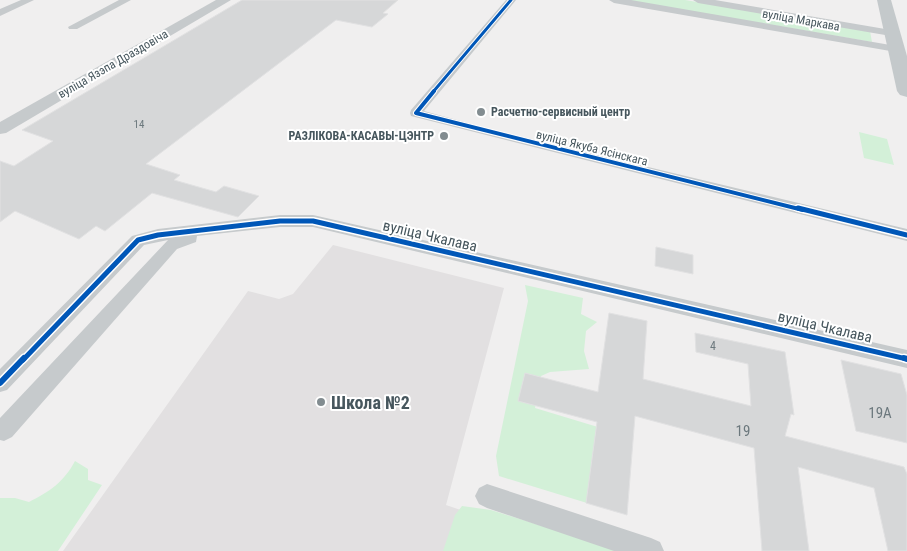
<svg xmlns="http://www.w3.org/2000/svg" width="907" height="551" font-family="'Roboto Condensed',sans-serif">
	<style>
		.education { fill: #e2e0e1 }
		.green { fill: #d3f0d8 }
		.building { fill: #d6d7d8; stroke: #e1e1e2 }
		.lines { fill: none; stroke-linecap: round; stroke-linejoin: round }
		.minor { fill: #c6cacc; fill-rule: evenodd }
		.tertiary { fill: #c6cacc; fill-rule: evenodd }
		.primary { fill: #c4c9cb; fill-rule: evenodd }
		.cycleway-far3-casing { stroke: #fff; stroke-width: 5 }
		.cycleway-far2-casing { stroke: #fff; stroke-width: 6 }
		.cycleway-far1-casing { stroke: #fff; stroke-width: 8 }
		.cycleway-casing { stroke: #fff; stroke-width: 9 }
		.cycleway-far3 { stroke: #0057b8; stroke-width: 3 }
		.cycleway-far2 { stroke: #0057b8; stroke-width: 4 }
		.cycleway-far1 { stroke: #0057b8; stroke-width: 5 }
		.cycleway { stroke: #0057b8; stroke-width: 6 }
		.poi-dot { fill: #828c90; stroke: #fff; stroke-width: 2 }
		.labels { text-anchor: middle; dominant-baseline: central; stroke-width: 4; stroke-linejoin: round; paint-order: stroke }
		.far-number-label { font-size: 11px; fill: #6c787d }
		.far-street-label { font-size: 12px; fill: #46565d; stroke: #fff }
		.far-poi-label { font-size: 12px; font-weight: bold; fill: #46565d; stroke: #fff; text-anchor: start }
		.number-label { font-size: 12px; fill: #6c787d }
		.street-label { font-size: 15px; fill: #46565d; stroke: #fff }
		.near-number-label { font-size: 15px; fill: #6c787d }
		.near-poi-label { font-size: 18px; font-weight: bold; fill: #46565d; stroke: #fff; text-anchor: start }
	</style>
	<rect width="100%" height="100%" fill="#f0efef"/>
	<path class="education" d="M333 245 504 288 446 505 581 551H63L248 291 279 299 293 294Z"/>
	<path class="green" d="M624 0H685L870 31 872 42Z
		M859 132 887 139 894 165 864 158Z
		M525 285 583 298 581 314 597 322 586 331 584 351 589 369 550 372 541 376 535 408 611 431 600 507 499 476 496 456 528 301Z
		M75 461 88 469V480L102 485 58 551H0V498H15L29 502C49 492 64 482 75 461Z
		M462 506 491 510 622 551H443L455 515Z"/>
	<path class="building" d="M242 0H398L383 13 388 14 372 27 336 20 146 164 180 175 174 180 216 192 224 186 259 196 238 217 152 193 105 231 96 226 79 239 15 211 0 222V161L14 166 53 141 22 130Z
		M656 247 693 255V274L655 266Z
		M609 313 647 321 643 379 751 406 748 364 696 352 695 333 785 352 794 415 791 414 785 436 904 467 907 474V551H888L874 488 798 467 809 551H762L754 448 635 416 627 515 586 503 597 422 518 401 525 373 598 392Z
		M841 360 901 374 907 395V443L856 431Z"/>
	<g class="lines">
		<path class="minor" d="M21 0H34L0 16V9Z
			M119 0H131L77 29H69L68 27Z
			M506 0H516L424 111 493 130 907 229V241L411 116 410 113 411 110Z
			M609 0H631L896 46 901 49 896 52 614 3Z
			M693 0H715L891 30 896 33 891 36 698 3Z
			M280 215H313L907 350V368L313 227H280L197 236 196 242 177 249 12 437 4 441 0 440V418L168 240 144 245 7 390 0 392V369L132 236 158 229Z
			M487 484 651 538 660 542 664 551H614L487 508 479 504 475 496 479 488Z"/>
		<path class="tertiary" d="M216 0H231L6 133 0 134V122Z"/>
		<path class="primary" d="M877 0H891L907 56V97L900 95 897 91Z"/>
		<defs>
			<path id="cycleway-far3" d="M433 92 511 0"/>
			<path id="cycleway-far2" d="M434 91 416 113 803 210"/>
			<path id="cycleway-far1" d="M798 208 907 235
				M23 360 138 240 158 235 280 221H313L907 359"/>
			<path id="cycleway" d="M904 358 907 359
				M0 383 24 358"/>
		</defs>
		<use href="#cycleway-far3" class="cycleway-far3-casing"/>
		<use href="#cycleway-far2" class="cycleway-far2-casing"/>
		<use href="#cycleway-far1" class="cycleway-far1-casing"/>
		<use href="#cycleway" class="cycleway-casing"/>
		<use href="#cycleway-far3" class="cycleway-far3"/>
		<use href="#cycleway-far2" class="cycleway-far2"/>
		<use href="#cycleway-far1" class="cycleway-far1"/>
		<use href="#cycleway" class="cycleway"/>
	</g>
	<g class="poi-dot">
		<circle cx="481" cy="112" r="5"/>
		<circle cx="444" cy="136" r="5"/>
		<circle cx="321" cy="402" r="5"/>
	</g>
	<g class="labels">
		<g class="far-number-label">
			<text x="139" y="124">14</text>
		</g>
		<g class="far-street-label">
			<text transform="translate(801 20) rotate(10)">вуліца Маркава</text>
			<text transform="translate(113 64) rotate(-30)">вуліца Язэпа Драздовіча</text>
			<text transform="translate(592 148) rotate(14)">вуліца Якуба Ясінскага</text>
		</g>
		<g class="far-poi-label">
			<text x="491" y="112">Расчетно-сервисный центр</text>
			<text x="434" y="136" text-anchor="end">РАЗЛІКОВА-КАСАВЫ-ЦЭНТР</text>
		</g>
		<g class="number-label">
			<text x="713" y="346">4</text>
		</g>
		<g class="street-label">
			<text transform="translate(430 236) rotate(13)">вуліца Чкалава</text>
			<text transform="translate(825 327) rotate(13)">вуліца Чкалава</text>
		</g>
		<g class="near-number-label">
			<text x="880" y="413">19А</text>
			<text x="743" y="431">19</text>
		</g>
		<g class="near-poi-label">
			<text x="331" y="402">Школа №2</text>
		</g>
	</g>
</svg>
